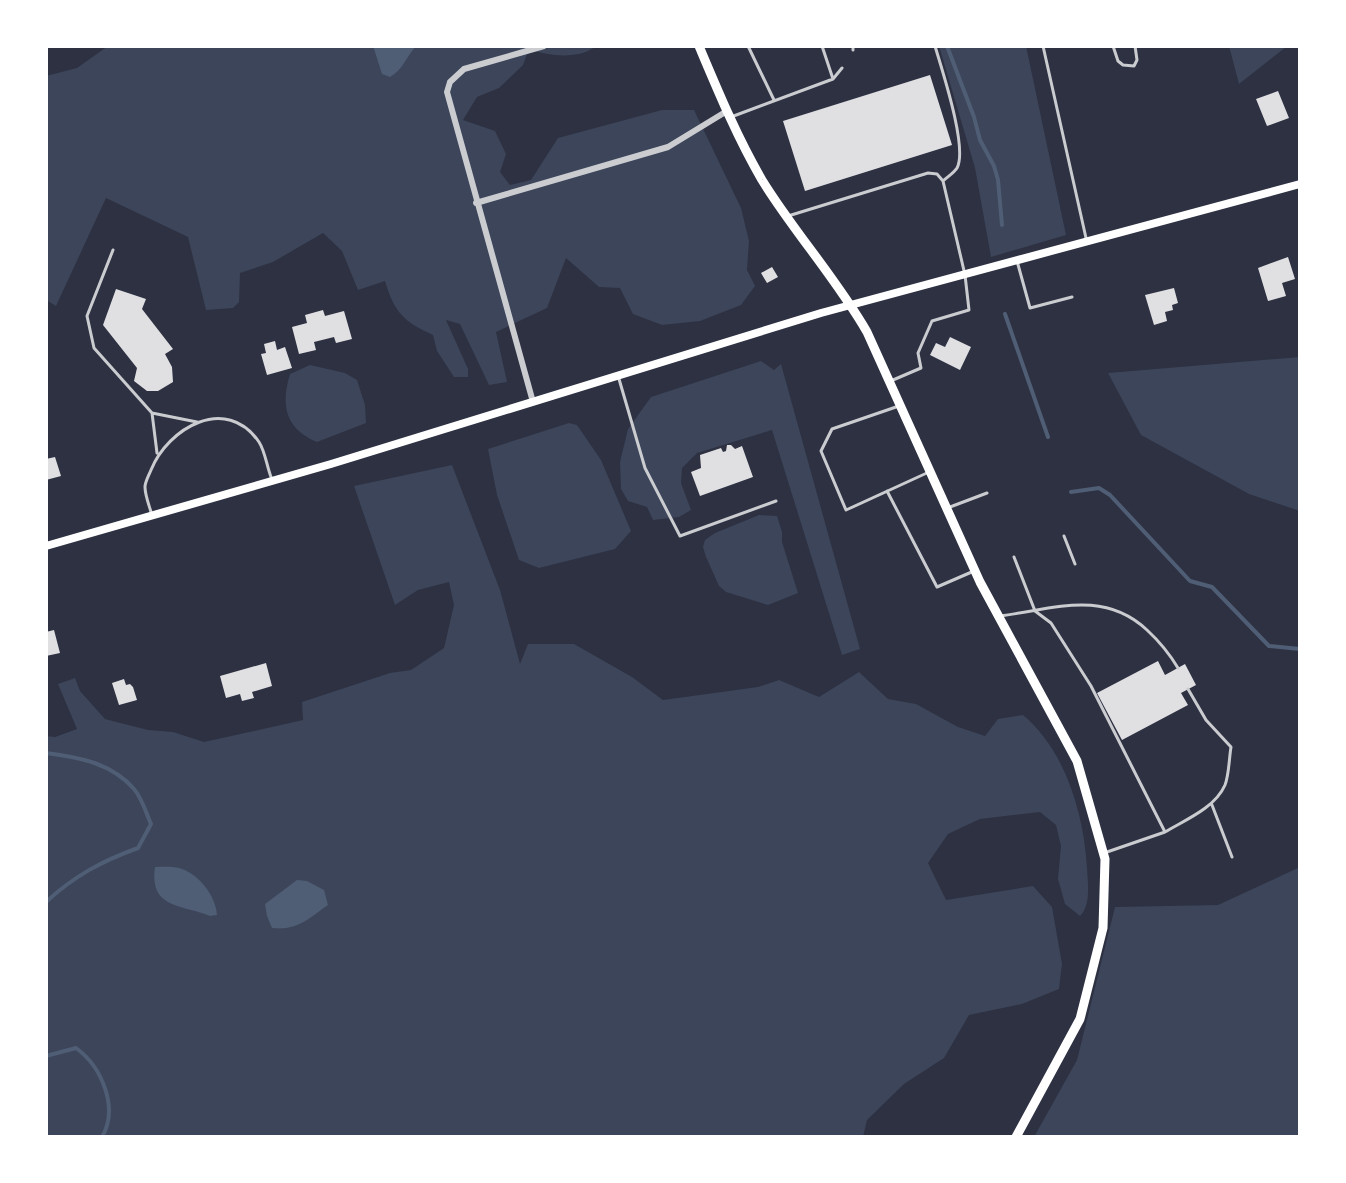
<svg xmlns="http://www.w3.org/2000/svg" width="1346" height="1183" font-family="'IBM Plex Serif',serif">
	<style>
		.green { fill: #3c4559 }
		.water { fill: #4f5d75 }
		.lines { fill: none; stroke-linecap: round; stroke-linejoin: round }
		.stream { stroke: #4f5d75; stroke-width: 4 }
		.building { fill: #e0e0e3 }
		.service { stroke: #caccd0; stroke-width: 3 }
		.minor { stroke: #caccd0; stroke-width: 6 }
		.secondary { stroke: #fff; stroke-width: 8 }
		.primary { stroke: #fff; stroke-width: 9 }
	</style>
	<rect width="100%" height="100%" fill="#2d3142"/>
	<path class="green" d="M108 46H596C580 60 547 56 529 49L523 65 499 88 477 97 463 120 495 131 506 154 500 172 510 185 531 180 558 138 662 110H694L741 208 749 241 747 270 755 286 741 305 700 321 662 325 633 314 620 288 599 287 566 258 547 308 496 332 507 382 489 385 460 324 446 320 468 369V377H454L437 351 433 335C404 322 394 312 385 281L358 290 342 251 323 233 273 262 240 273 239 302 233 308 206 310 188 237 106 198 56 306 46 300V76L77 68Z
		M939 46H1026L1066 235 991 257 975 168Z
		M1229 46H1286V47L1239 84Z
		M1300 357V511L1249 494 1141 435 1108 373Z
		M761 361 774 370 781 364 860 649 842 655 772 430 697 453 682 468 681 483 691 510 679 517 653 520 647 507 628 501 621 489 620 462 628 429 651 397Z
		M310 365 345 373 357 380 365 405 366 423 317 442C284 428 281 404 290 374Z
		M569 423 577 425 601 460 631 531 615 549 539 568 519 560 497 495 488 449Z
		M452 465 500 590 520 664 528 644H574L632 677 663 700 758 687 779 680 819 697 859 672 888 699 916 704 958 727 985 736 998 719 1023 715C1066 751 1084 815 1087 868 1088 884 1091 905 1080 916L1065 904 1058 879 1061 846 1056 825 1040 812 980 819 948 834 928 863 946 900 1033 886 1052 907 1062 964 1059 989 1022 1004 969 1015 944 1058 904 1084 867 1120 863 1137H46V736L55 737 77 729 58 684 75 678 80 691 105 719 148 730 173 732 204 742 303 720 302 702 390 673 411 670 444 648 454 605 449 582 418 590 395 605 354 486Z
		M759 515 777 516 782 532V542L798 593 768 605 726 592 719 586 706 557 703 547 705 540 715 533Z
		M1300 867V1137H1034L1077 1060 1115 907 1218 905Z"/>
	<path class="water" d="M373 46H416C406 57 403 70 390 77L382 74Z
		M155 867C163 867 174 866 182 869 200 875 216 897 217 915L210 916C181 904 149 909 155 867Z
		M297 880 307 881 324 890 328 905C308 919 297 931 272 928L267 916 265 904Z"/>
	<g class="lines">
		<path class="stream" d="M947 46 974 117 980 140 994 166 998 180 1002 225
			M1005 314 1048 437
			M1071 492 1099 488 1110 495 1190 581 1212 587 1269 646 1300 649
			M46 753C78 757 112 763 134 789 142 798 146 813 151 824L138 848C102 861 74 876 46 902
			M46 1056 76 1048C102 1067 119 1108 102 1137"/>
	</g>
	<path class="building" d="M930 75 952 145 805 191 783 121Z
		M1278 91 1289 118 1267 126 1256 99Z
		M1288 257 1295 279 1282 283 1286 296 1268 301 1258 268Z
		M772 267 778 277 767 283 761 273Z
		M1174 288 1178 303 1172 305 1173 310 1165 312 1167 321 1154 325 1145 295Z
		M116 289 146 299 142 309 173 349 165 354 172 367 173 382 158 391H147L134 381 137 368 103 325Z
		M323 310 325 316 344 311 352 339 336 343 334 337 314 342 316 350 299 354 292 327 307 323 305 315Z
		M950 337 971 347 960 370 930 355 936 343 945 347Z
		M275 341 277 350 285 347 292 368 267 375 261 354 266 353 264 344Z
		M727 445H731L735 449 742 446 753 477 700 496 691 472 701 468 700 455 721 448 723 452 726 451Z
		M55 457 61 476 46 480V459Z
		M54 630 60 653 46 656V632Z
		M1158 661 1165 675 1185 664 1196 685 1181 693 1188 705 1122 740 1097 693Z
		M266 663 272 686 252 692 254 698 242 701 240 694 226 698 220 676Z
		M124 679 126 685 130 684 133 687 137 700 119 705 112 683Z"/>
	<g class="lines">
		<path class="service" d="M748 46 774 100
			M853 46V50
			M935 46C942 70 968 148 957 168 954 173 947 177 943 181
			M1043 46 1086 238
			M1113 46 1118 61 1123 65 1134 66 1137 60 1135 46
			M833 79 842 68
			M731 117 833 79 822 46
			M788 216 928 173 937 174 943 181 965 275 969 310 932 321 918 353 921 368 893 380
			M113 250 87 316 94 348 152 413 197 422
			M1017 261 1030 308 1072 297
			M619 379 645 468 680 536 776 501
			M896 407 832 429 821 451 846 510 929 472
			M152 413 157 453
			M887 491 937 587 974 571
			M950 507 987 493
			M151 512C149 505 145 495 145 487 145 482 149 475 151 470 168 428 226 394 259 442 265 451 267 467 271 477
			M1064 536 1075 564
			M1014 557 1035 611 1051 623 1091 686 1165 832 1107 852
			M1000 616C1054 609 1103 589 1147 630 1160 642 1169 653 1178 668
			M1212 805 1232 857
			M1165 832C1185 820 1215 808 1225 785 1229 775 1229 759 1231 747L1206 720 1188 689"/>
		<path class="minor" d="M476 203 668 147 727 111
			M533 402 447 92 450 82 464 69 544 46"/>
		<path class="secondary" d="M46 546 331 464 821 313 1300 184"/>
		<path class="primary" d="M699 46C718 91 737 137 762 180 794 232 836 278 867 332L980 582 1077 761 1105 859 1103 928 1080 1019 1016 1137"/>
	</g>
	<rect width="1346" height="1183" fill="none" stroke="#ffffff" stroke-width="96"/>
</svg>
